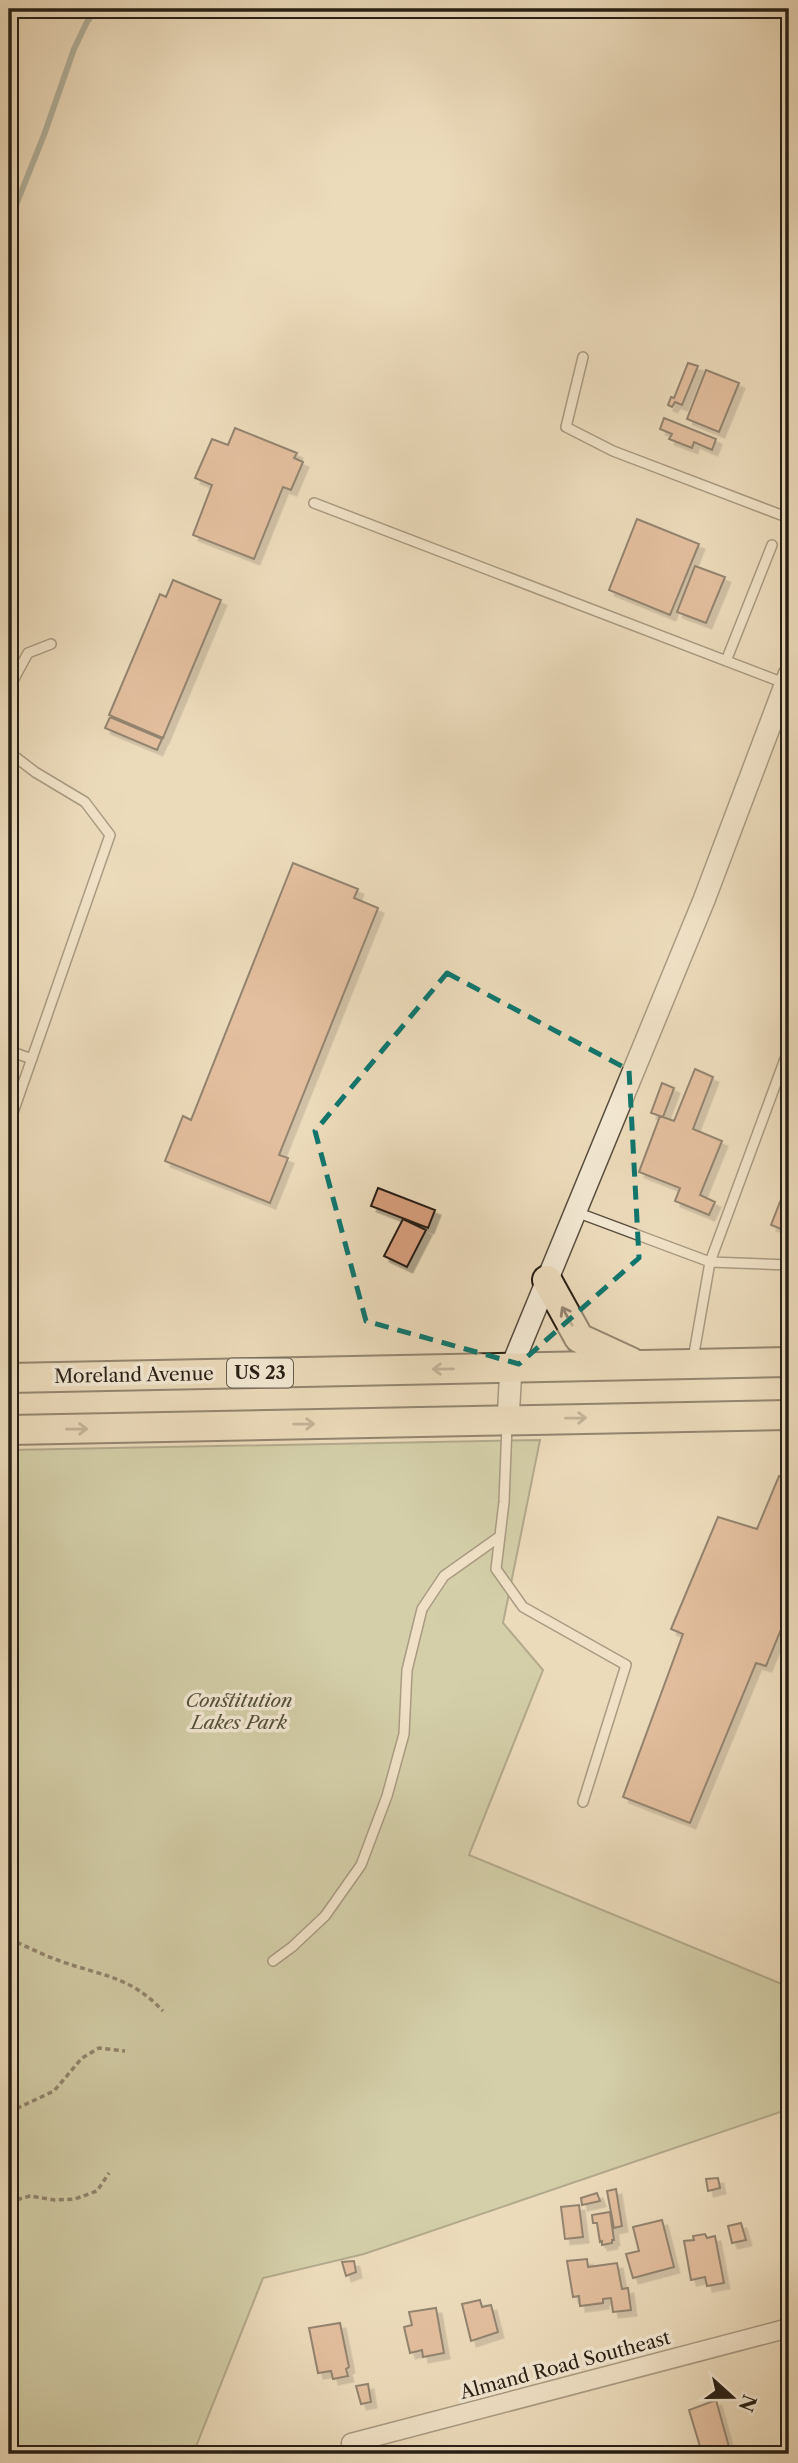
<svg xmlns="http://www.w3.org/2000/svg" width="798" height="2463" font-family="'Libre Caslon Text',serif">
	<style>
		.green { fill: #b6c192; stroke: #6e7054; stroke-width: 2 }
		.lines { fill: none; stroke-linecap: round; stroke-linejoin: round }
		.stream { stroke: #6b7d73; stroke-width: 6 }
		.building { fill: #d79e7b; stroke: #271f15; stroke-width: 2; filter: url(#shadow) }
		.service-casing { stroke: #584e3e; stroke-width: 12 }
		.minor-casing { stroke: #584e3e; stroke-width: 21 }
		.tertiary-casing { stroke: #584e3e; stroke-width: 24 }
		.trunk-casing { stroke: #271f15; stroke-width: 32 }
		.path { stroke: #271f15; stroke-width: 3.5; stroke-dasharray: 5 3.5; stroke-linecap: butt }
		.service { stroke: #f3e8d3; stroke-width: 9 }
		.minor { stroke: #f3e8d3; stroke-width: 18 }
		.tertiary { stroke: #f3e8d3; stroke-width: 21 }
		.trunk { stroke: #ecdbbb; stroke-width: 28 }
		.oneway { stroke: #938670 }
		.marked { fill: none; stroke: #0f766e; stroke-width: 5; stroke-dasharray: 14 9; stroke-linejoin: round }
		.labels { text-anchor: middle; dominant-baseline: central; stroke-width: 7; stroke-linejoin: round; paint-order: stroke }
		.shield { fill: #f3e8d3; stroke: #645b4e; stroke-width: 2 }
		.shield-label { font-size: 18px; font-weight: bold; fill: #271f15 }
		.street-label { font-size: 19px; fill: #271f15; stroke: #f3e8d3 }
		.park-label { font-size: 19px; font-style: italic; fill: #52503a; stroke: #f3e8d3 }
	</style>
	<defs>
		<filter id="shadow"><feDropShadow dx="5.5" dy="5.5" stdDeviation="0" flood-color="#0004"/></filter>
	</defs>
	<rect width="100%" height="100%" fill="#ecdbbb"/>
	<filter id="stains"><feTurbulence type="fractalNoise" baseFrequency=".00286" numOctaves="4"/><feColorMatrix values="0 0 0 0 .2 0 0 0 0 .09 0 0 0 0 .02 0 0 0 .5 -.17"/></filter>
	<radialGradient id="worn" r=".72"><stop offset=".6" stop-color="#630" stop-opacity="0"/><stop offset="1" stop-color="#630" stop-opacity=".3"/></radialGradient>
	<path class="green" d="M540 1440 503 1623 543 1670 469 1855 789 1987V2109L364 2254 263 2278 193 2454H9V1450Z"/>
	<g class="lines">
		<path class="stream" d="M9 252 10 220 44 135 74 49 87 22 96 9"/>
	</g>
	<path class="building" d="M688 363 698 366 682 405 675 402 672 407 668 405 671 397 674 398Z
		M706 370 739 383 719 432 687 419Z
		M664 418 716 439 712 450 694 442 692 448 669 439 672 434 660 429Z
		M235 428 297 453 294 458 303 462 291 490 283 487 254 559 193 535 212 485 195 478 212 439 228 445Z
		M637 519 699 544 670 615 609 590Z
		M695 566 725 577 706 623 677 612Z
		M173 580 221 600 163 738 109 715 160 594 166 597Z
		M110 717 162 739 157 750 105 728Z
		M293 863 358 889 354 898 378 908 279 1155 288 1158 270 1203 165 1161 183 1116 191 1120Z
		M695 1069 713 1077 693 1129 722 1141 700 1195 715 1202 709 1215 675 1201 680 1188 639 1172 660 1116 674 1121Z
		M662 1083 674 1088 663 1117 651 1113Z
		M789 1179V1232L771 1225Z
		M378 1188 435 1210 428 1228 371 1206Z
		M403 1219 426 1230 407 1267 384 1256Z
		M779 1476 789 1480V1610L766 1666 756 1663 690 1823 623 1797 683 1634 671 1629 718 1517 757 1529Z
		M718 2178 720 2188 708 2191 706 2179Z
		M616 2189 622 2226 614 2228 607 2191Z
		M597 2193 600 2201 582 2205 581 2198Z
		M579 2205 583 2237 565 2239 561 2207Z
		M610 2212 614 2240H612V2243L602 2245V2241L600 2242 597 2223H593L592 2215Z
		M662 2220 674 2267 633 2278 626 2254 639 2251 633 2227Z
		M741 2223 746 2240 732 2243 728 2226Z
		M705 2234 707 2238 715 2236 724 2283 707 2286 705 2277 691 2280 684 2241 694 2240 693 2236Z
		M587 2259 588 2267 617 2263 622 2289 628 2288 631 2310 613 2312 611 2298 603 2299V2303L580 2306 579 2296 573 2297 567 2261Z
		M354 2261 356 2272 346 2276 342 2262Z
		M480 2300 482 2307 491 2305 498 2332 471 2341 462 2304Z
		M436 2308 444 2353 423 2357 422 2350 410 2353 404 2327 412 2325 409 2312Z
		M340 2323 349 2367 346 2369 348 2376 333 2379 331 2371 318 2373 309 2328Z
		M368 2384 371 2402 361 2404 356 2386Z
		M716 2400 731 2454H712L711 2451 702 2453 689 2410Z"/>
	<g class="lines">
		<defs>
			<path id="service" d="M583 357 566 427 613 451 789 518
				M314 503 784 683
				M726 661 772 545
				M9 688 28 653 51 644
				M9 752 35 772 85 802 110 835 9 1124
				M789 1048 710 1262 789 1265
				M9 1051 32 1059
				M576 1212 710 1262 693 1359
				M507 1425 504 1502 496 1569 523 1607 626 1665 583 1802
				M273 1961 292 1947 325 1916 361 1865 387 1796 404 1734 407 1670 422 1609 444 1576 499 1537"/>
			<path id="minor" d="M351 2443 789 2328"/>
			<path id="tertiary" d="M508 1420 511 1368 704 900 789 675"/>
			<path id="trunk" d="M547 1280 579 1338 631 1362
				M9 1378 789 1362
				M9 1430 789 1415"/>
		</defs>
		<use href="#service" class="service-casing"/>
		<use href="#minor" class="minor-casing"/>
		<use href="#tertiary" class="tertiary-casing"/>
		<use href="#trunk" class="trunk-casing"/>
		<path class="path" d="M9 1939C26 1946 43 1955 60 1961 102 1976 130 1976 163 2011
			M9 2112 54 2091 82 2058 99 2048 125 2051
			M9 2202 30 2196 55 2200 75 2199 97 2191 109 2173"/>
		<use href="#service" class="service"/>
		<use href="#minor" class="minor"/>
		<use href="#tertiary" class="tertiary"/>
		<use href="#trunk" class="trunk"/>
	</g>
	<defs><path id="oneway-shaft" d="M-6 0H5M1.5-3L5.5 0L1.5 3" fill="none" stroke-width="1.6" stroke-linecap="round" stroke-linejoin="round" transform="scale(1.75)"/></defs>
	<g class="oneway">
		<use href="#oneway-shaft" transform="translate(567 1316) rotate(-119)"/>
		<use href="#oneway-shaft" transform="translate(443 1369) rotate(179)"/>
		<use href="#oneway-shaft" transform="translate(576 1418) rotate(-1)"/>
		<use href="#oneway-shaft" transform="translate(304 1424) rotate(-1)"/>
		<use href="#oneway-shaft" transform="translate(77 1429) rotate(-1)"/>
	</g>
	<path d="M0 0H798V2463H0ZM447 973 629 1070 639 1258 519 1364 366 1321 315 1131Z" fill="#ecdbbb" fill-opacity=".55" fill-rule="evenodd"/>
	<path class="marked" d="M447 973 629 1070 639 1258 519 1364 366 1321 315 1131Z"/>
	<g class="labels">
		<rect class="shield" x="227" y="1358.5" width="66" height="29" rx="5"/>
		<g class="shield-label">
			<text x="260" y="1373">US 23</text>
		</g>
		<g class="street-label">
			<text transform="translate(134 1375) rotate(-1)">Moreland Avenue</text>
			<text transform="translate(565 2365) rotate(-15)">Almand Road Southeast</text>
		</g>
		<g class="park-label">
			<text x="239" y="1700">Constitution<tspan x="239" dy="22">Lakes Park</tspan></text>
		</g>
	</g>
	<rect width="798" height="2463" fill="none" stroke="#ecdbbb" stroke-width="35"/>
	<rect x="10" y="10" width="777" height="2442" fill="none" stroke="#271f15" stroke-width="3.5"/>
	<rect x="18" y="18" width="763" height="2428" fill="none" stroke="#271f15" stroke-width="2"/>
	<g transform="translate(732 2397) rotate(111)" stroke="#f3e8d3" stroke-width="5" paint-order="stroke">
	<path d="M0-5L12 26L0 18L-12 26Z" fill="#271f15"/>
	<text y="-10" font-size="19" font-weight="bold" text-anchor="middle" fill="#271f15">N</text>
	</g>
	<rect width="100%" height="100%" filter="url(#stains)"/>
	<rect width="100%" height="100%" fill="url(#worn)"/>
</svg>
